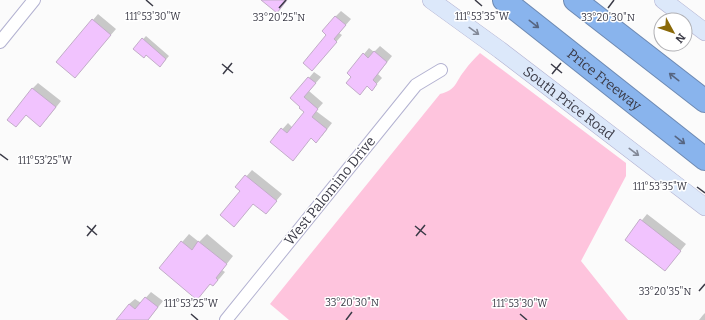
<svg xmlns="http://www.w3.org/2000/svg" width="705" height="320" font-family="Bitter,serif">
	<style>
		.green { fill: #fec4dd }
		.shadow { fill: #0003 }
		.building { fill: #f1c3fe; stroke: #c2adc8 }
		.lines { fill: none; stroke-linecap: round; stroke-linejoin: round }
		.street-casing { stroke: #b3b2d1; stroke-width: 14 }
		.secondary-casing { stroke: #b3b2d1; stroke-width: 18 }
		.highway-casing { stroke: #6e8ab3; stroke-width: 24 }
		.street { stroke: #fff; stroke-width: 12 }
		.secondary { stroke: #dce8fa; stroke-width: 17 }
		.highway { stroke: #89b4ed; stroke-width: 22 }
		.oneway { stroke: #566581 }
		.oneway2 { stroke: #838998 }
		.ticks { fill: none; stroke: #3b3b47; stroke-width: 1.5 }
		.labels { text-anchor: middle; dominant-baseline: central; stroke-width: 3; stroke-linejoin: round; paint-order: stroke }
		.street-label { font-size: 14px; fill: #3b3b47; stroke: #fff }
		.ticks-label { font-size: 10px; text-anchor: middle; fill: #3b3b47; stroke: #fff; stroke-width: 3; stroke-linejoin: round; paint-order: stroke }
	</style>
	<rect width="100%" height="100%" fill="#fbfbfb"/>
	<path class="green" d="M480 53 626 163V176L581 261 628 320H289L270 304 440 94C457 90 455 82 465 70 469 64 475 58 480 53Z"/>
	<path class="shadow" d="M341 11 351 19 339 33 342 35 318 64 335 17Z
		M98 14 116 29 81 70 93 20Z
		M146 36 169 56 163 63 135 48Z
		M380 46 392 56 378 74 382 78 372 89 352 76 364 54 369 48 374 52Z
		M314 72 321 77 309 91 323 103 316 111 332 123 322 136 271 142 288 123 293 128 305 112 301 106 292 98Z
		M38 83 61 101 46 120 26 115 16 126 32 89Z
		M252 170 282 194 271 207 237 187Z
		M647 214 686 244 665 270 626 240Z
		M189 234 199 242 207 234 233 256 222 270 225 272 220 278 213 285 211 283 197 299 160 268Z
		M151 292 163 301 148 320H122L129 304 135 299 141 303Z
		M705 313V320H699L703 315Z"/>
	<path class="building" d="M261 0H287L277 13Z
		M335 16 346 25 334 39 337 42 312 71 303 63 326 35 322 31Z
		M92 19 111 35 75 78 56 62Z
		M142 38 166 59 160 67 146 55 144 58 133 49Z
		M374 51 387 62 373 80 377 84 372 91 367 86 360 95 346 83 351 77 347 73 363 53 368 58Z
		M308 77 316 83 304 97 318 109 312 117 327 129 316 143 311 138 293 161 270 142 281 128 287 133 304 112 299 108 300 107 290 98Z
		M32 88 56 107 40 127 26 115 16 127 7 120Z
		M245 175 277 201 266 214 253 204 234 227 220 215 240 191 235 187Z
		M640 219 681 251 665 271 625 240Z
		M181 241 192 250 198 241 227 264 216 278 218 280 213 286 210 284 197 300 159 268Z
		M145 297 158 307 148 320H116L129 304 135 309Z"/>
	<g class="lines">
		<defs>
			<path id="street" d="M0 42 34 0
				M226 320 416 85 441 70"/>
			<g id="secondary">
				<path id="s1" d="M431 0 500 50 705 207"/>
				<path d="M663 0 705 32"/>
			</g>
			<g id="highway">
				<path id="s2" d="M504 0 705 159"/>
				<path d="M575 0 705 101"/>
			</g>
		</defs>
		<use href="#street" class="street-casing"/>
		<use href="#secondary" class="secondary-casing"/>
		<use href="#highway" class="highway-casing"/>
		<use href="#street" class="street"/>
		<use href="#secondary" class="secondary"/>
		<use href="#highway" class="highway"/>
	</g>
	<defs><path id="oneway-shaft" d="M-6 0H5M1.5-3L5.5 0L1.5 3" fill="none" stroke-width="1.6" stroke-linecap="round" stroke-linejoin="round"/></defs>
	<g class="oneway">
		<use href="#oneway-shaft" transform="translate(534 24) rotate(38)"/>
		<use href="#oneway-shaft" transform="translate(674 77) rotate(-142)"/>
		<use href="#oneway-shaft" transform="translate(680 140) rotate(38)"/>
	</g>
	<g class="oneway2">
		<use href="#oneway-shaft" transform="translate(474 31) rotate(36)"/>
		<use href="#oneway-shaft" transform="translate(634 152) rotate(37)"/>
	</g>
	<path class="ticks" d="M146 0 153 6M475 0 482 6M279 8 286 0M608 8 614 0M222 64 233 73M551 64 562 73M223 74 232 63M552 74 561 63M0 154 8 160M697 187 705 193M87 226 97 235M415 226 426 235M87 236 96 225M416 236 425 225M699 291 705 284M191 314 198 320M520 314 527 320M346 320 352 312"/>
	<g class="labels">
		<g class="street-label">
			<text stroke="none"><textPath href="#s2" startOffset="128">Price Freeway</textPath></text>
			<text stroke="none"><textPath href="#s1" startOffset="172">South Price Road</textPath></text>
			<text transform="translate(330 191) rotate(-51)">West Palomino Drive</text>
		</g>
	</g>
	<g class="ticks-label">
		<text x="153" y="20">111°53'30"W</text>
		<text x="482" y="20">111°53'35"W</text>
		<text x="279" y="21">33°20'25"N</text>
		<text x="608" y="21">33°20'30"N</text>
		<text x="45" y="164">111°53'25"W</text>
		<text x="660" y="190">111°53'35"W</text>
		<text x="665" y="295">33°20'35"N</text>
		<text x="352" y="306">33°20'30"N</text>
		<text x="191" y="307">111°53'25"W</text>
		<text x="520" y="307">111°53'30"W</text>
	</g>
	<g transform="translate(673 32) rotate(130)"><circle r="19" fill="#ffffff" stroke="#b1b1b5"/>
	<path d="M0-3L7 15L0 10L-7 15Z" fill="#8a6908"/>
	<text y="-6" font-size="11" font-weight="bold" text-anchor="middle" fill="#3b3b47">N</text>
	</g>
</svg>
